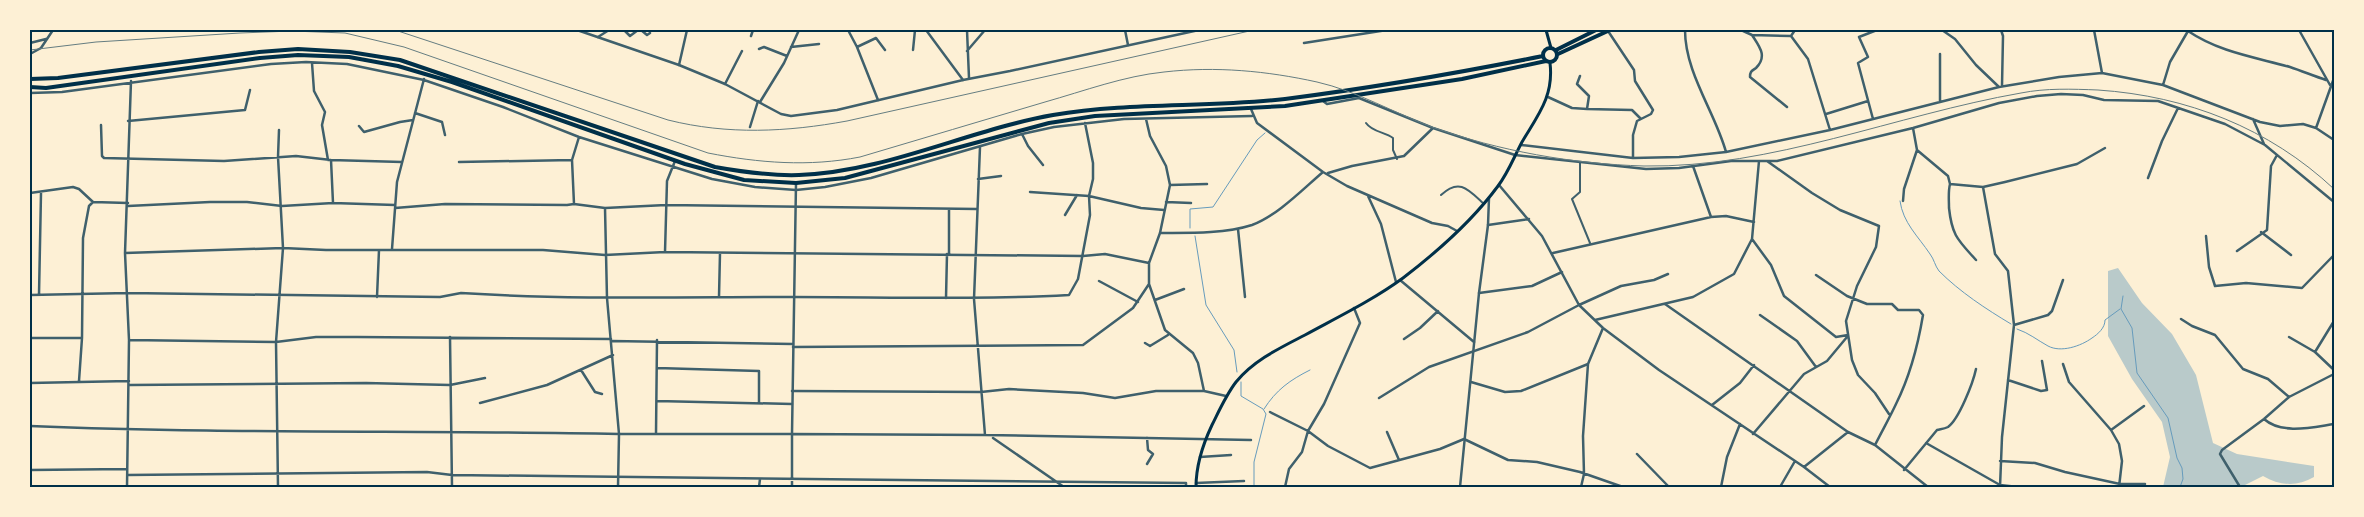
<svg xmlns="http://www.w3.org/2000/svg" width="2364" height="517" font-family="Montserrat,sans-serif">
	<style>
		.green { fill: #b9caca }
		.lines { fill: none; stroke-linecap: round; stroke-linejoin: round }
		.stream { stroke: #669bbc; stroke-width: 1 }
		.pedestrian { stroke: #3f606c; stroke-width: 2 }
		.minor { stroke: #3f606c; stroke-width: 2.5 }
		.tertiary { stroke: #3f606c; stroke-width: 2.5 }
		.secondary { stroke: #003049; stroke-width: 3 }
		.primary { stroke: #003049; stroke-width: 4 }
		.rail { stroke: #657d81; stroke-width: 1 }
		.neatline { fill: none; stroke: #003049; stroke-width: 2 }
	</style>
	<rect width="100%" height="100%" fill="#fdf0d5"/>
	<path class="green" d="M2118 268 2142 303 2172 334 2196 375 2213 443 2237 454 2314 466V477C2297 487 2280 486 2263 476L2241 487H2163L2170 457 2162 422 2132 379 2108 336V271Z"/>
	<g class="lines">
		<path class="stream" d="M1900 201C1903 223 1918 236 1930 254 1934 259 1935 266 1939 271 1960 292 1986 309 2011 324
			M1190 228V209L1213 207 1257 140 1265 133
			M1195 236 1206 305 1234 350 1237 372
			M2123 296 2121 309 2132 328 2137 373 2168 418 2177 458 2182 468 2183 479 2180 487
			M2017 329C2029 333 2037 340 2048 346 2061 353 2081 346 2092 338 2098 334 2105 328 2105 320L2120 309
			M1241 382V396L1263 409 1266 414 1254 462V487
			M1264 409C1276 390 1290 380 1310 370"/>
		<path class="pedestrian" d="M1366 123C1372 132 1385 132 1393 138V150L1397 159
			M1580 163V192L1572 199 1590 243
			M1441 195C1459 178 1468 189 1483 203"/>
		<path class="minor" d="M624 30 630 36 638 30
			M641 30 647 35 650 33
			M848 30 857 47 878 100
			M926 30 963 80
			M967 30 969 78
			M1125 30 1128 45
			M1685 30C1685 73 1715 112 1726 152
			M1741 30 1752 35 1791 36 1795 30
			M1942 30 1955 39 1976 65 1999 87
			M2001 30 2003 36 2002 86
			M2094 30 2102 73
			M2299 30 2330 85
			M1608 31 1634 70 1635 81 1653 110 1651 114 1637 121 1633 135V158
			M2188 31C2219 52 2254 57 2290 67 2302 71 2314 76 2326 80
			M1752 35C1759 46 1768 56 1756 68 1752 71 1750 71 1750 77L1787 107
			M751 36 753 30
			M1791 36 1808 59 1830 130
			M598 37 609 30
			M30 43 46 39
			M1304 43 1387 30
			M791 47 819 44
			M857 47 876 38 885 50
			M759 49 764 47 787 56
			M913 50 915 30
			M967 51 985 30
			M30 54 41 48 53 30
			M1940 54V101
			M312 63 314 91 325 112 322 125 328 160
			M679 65 687 30
			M2334 78 2316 128 2334 140
			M725 84 742 51
			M2163 85 2170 62 2188 31
			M30 93 62 92 271 64 306 62 347 64 424 80 503 107 579 137 712 179 755 187 796 190 825 187 871 178 1022 134 1054 127 1124 119 1252 116
			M1548 97 1572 108 1587 109 1589 96 1577 84 1580 76
			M1323 101 1327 104 1359 98 1433 128 1515 155 1646 169 1679 168 1731 161H1777L1913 128 1999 103 2037 96 2061 94 2083 95 2104 100 2158 101 2225 124 2265 145 2334 202
			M760 102 784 63 799 30
			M1251 109 1257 123 1323 172 1347 186 1432 223 1448 226 1457 231
			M1587 109 1632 110 1640 118
			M415 113 442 122 445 135
			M1826 114 1868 101
			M1146 119 1150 136 1166 166 1170 185 1160 233 1149 263V284L1165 330 1193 353 1198 363 1204 391
			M1873 119 1858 63 1868 57 1859 37 1877 30
			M2253 119 2264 144
			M128 121 245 110 250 90
			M101 125 102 156 104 158 224 161 296 156 331 160 402 162
			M359 126 364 132 400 122 413 120
			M750 127 758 101
			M1022 134 1028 146 1043 165
			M1521 145 1633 158 1679 157 1726 152 1830 130 1999 87 2059 77 2102 73 2163 85 2260 122 2280 126 2303 124 2316 128
			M980 147 974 299 985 435
			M1917 150 1948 176 1950 184 1983 187 2005 182 2077 164 2105 148
			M331 160 333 203
			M1767 161 1812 193 1840 210 1879 226 1876 247 1857 286 1846 321 1852 360 1858 375 1875 393 1889 414
			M459 162 572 160
			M1693 166 1711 217
			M1328 173 1352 166 1404 156 1433 128
			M2148 178 2162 141 2178 108
			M978 179 1001 176
			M1950 184C1948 192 1949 199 1949 208 1952 236 1958 240 1976 260
			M1170 185 1207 184
			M1499 185 1542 236 1579 305 1603 328 1659 370 1804 467 1830 487
			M1983 187 1995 254 2008 271 2014 325 2002 437 2000 487
			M1030 192 1089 196 1141 208 1164 210
			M30 193 73 187 79 189 93 202
			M1368 196 1381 224 1396 282
			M1903 201 1904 189 1917 150 1913 128
			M1166 202 1191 203
			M574 204 572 160 579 137
			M128 206 210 202H247L282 206 333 203 395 205
			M395 208 445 204 567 205 574 204 605 208 666 205 977 209
			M949 209V254
			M1065 215 1077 195
			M1488 225 1529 219
			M1238 229 1245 297
			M2261 232 2291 255
			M1160 233C1189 233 1224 234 1252 225 1277 216 1303 189 1323 172
			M2206 236 2209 267 2215 286 2246 283 2302 288 2334 255
			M1752 239 1771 265 1784 296 1836 337 1848 335
			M392 249 397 182 424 79
			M2237 251 2267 230 2271 166 2277 155
			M665 252 667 181 675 161
			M125 253 283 248 326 250H543L605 255 665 252 1083 256 1105 254 1149 263
			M1553 253 1711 217 1726 216 1754 222
			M1816 275 1847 296 1867 304H1892L1898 310H1919L1923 315C1918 345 1910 376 1896 404 1890 417 1882 431 1875 445
			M1400 280 1474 342
			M1099 281 1138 302
			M1479 293 1532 286 1562 272
			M30 295 128 293 440 297 461 293C572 300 683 297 793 297 885 297 977 300 1069 295L1078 279 1090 215 1089 196 1093 179V163L1085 123
			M39 295 41 193
			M377 297 379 250
			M719 297 720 253
			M946 298 947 254
			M1155 300 1184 289
			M1665 304 1848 432 1875 445 1928 487
			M1760 315 1797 341 1816 367
			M2181 319 2192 326 2215 335 2243 369 2268 379 2289 397
			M1595 320 1693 297 1734 274 1752 239 1759 161
			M2014 325 2048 315 2052 311 2063 280
			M450 337 452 487
			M2289 337 2315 352 2334 321
			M30 338H82
			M1404 339 1420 328 1438 311
			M129 340 276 342 316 337H357L611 339
			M612 341 793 344
			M1145 343 1150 346 1168 335
			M793 347 1083 345 1133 308 1149 284
			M2315 352 2334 370
			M2063 364 2069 382 2111 430 2119 444 2122 461 2119 487
			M657 368 759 371V403
			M581 370 595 392 602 394
			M2008 380 2041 391 2047 390 2042 361
			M79 381 82 338 83 238 89 206 93 202 128 203
			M1471 382 1505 392 1521 391 1588 364
			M30 383 129 381
			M130 385 366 383 450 385 485 378
			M792 391 981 392 1009 389 1083 393 1115 398 1156 391H1204L1226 396
			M1379 398 1429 367 1528 332 1579 305 1621 286 1654 280 1668 274
			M657 401 792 404
			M480 403 547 385 613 355
			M1712 405 1740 383 1754 365
			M1270 412 1308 431 1328 446 1370 468 1440 449 1464 439 1508 460 1537 462 1580 472 1623 487
			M2264 419C2282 435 2313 427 2334 424
			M30 426C226 434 423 430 619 434L607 298 605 208
			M2111 430 2144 406
			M1387 432 1399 460
			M656 433 657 340
			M1753 434 1804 374 1827 361 1847 337
			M993 438 1064 487
			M1147 438 1148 450 1153 454 1147 464
			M1926 443 2000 485 2018 487
			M1637 454 1669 487
			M1200 457 1231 455
			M2000 461 2035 463 2065 472 2120 484H2145
			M1804 467 1848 432
			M30 470 127 469
			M1904 470 1937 430C1941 429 1944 429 1948 427 1959 419 1973 383 1976 369
			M127 475 427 472 452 475 1186 483V487
			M1196 483 1244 481
			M127 487 129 340 125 253 131 81
			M278 487 276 342 283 248 278 157 279 130
			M759 487 760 479
			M792 487V434L985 435 1251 440
			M1285 487 1289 469 1302 452 1308 431 1324 404 1360 323 1354 308
			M1581 487 1584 474 1583 436 1588 364 1603 328
			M1721 487 1727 457 1740 424
			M1780 487 1795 461
			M2240 487 2220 454 2222 450 2264 419 2289 397 2334 374"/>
		<path class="tertiary" d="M577 30 679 65 725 84 781 114 791 116 837 110 963 80 1010 71 1199 30
			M618 487 619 434H792L796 183
			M1460 487 1479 293 1488 225 1489 198"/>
		<path class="secondary" d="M1546 30 1551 48
			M1196 487C1196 466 1203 444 1212 425 1219 411 1226 395 1236 382 1254 360 1280 348 1305 335 1338 317 1373 300 1403 278 1437 252 1473 220 1498 186 1508 173 1514 157 1522 142 1538 115 1554 96 1550 63"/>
		<path class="primary" d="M1543 55a7 7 0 1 1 14 0a7 7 0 1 1-14 0Z
			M1556 50 1596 30
			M1558 54 1610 30
			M30 79 58 78 259 52 298 49 350 52 400 60 715 167C743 172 771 176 799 175 886 172 968 130 1053 115 1130 102 1208 108 1285 99 1371 88 1458 73 1543 56
			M30 87 46 88 260 58 298 55 349 57 398 66 452 82 685 164 744 180 796 183 845 178 1049 123 1095 116 1285 106 1462 79 1546 61"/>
		<path class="rail" d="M395 30 668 120C728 135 787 132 847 121L1254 30
			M30 50 96 42 240 33 292 31 345 33 404 47 708 153C759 163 809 167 860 157 922 139 983 120 1045 102 1084 91 1124 76 1164 72 1216 66 1267 71 1317 82 1357 91 1394 113 1432 127 1499 151 1573 164 1644 166 1773 168 1895 115 2021 93 2046 88 2072 89 2098 90 2187 96 2269 128 2334 189"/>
	</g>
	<rect width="2364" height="517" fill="none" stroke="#fdf0d5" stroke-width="62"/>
	<rect x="31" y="31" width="2302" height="455" class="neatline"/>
</svg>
